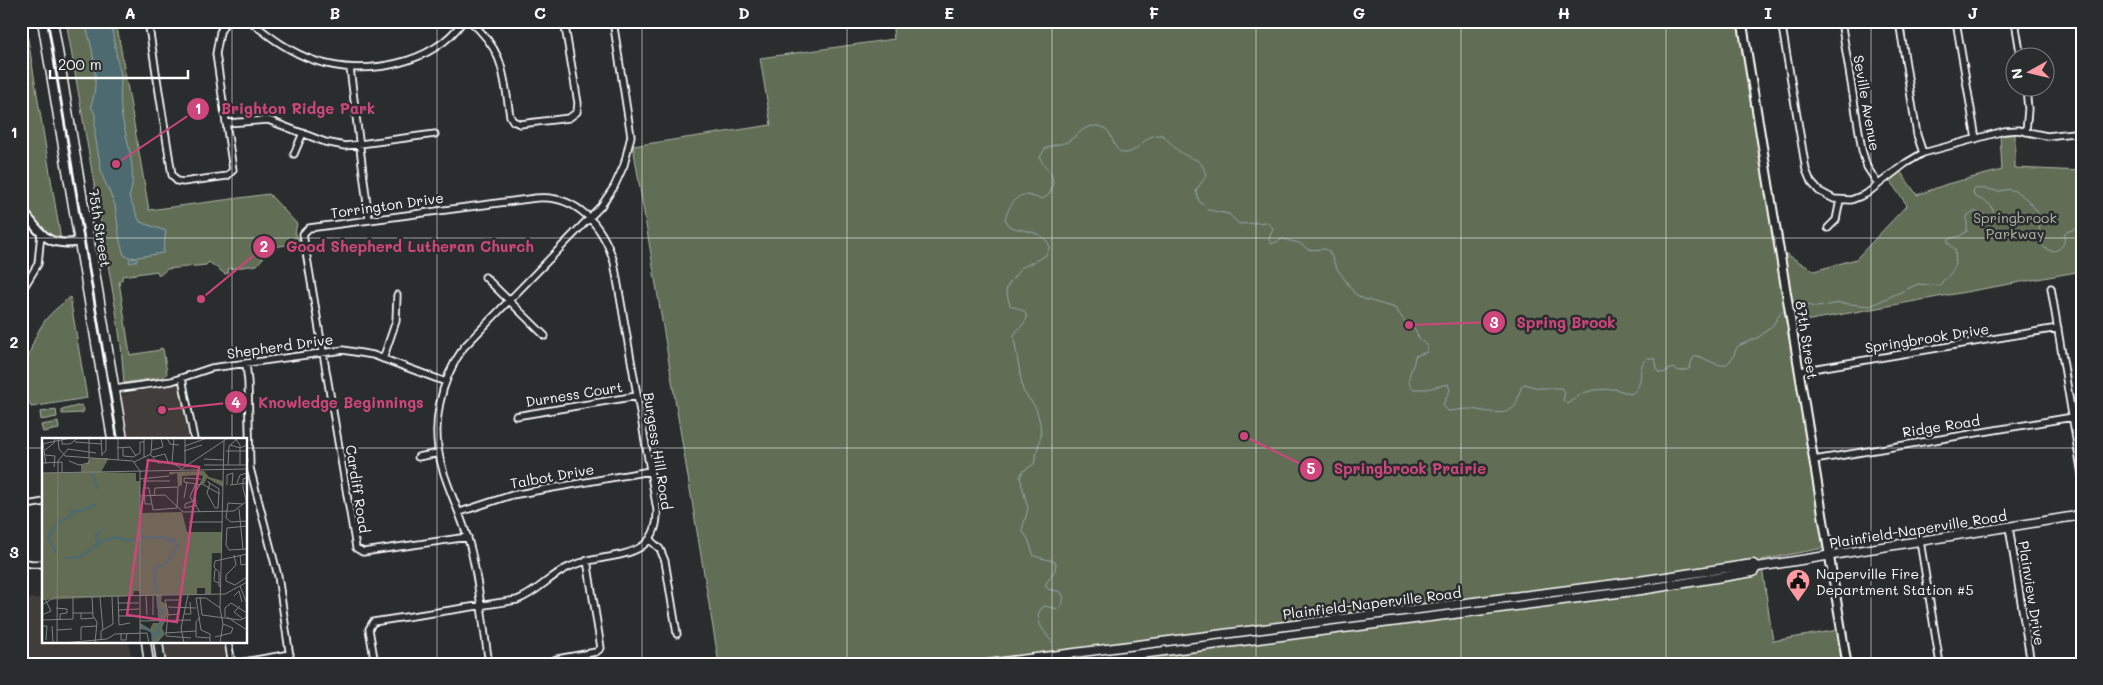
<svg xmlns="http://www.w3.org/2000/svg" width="2103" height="685" font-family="Mali,sans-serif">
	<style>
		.built { fill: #403e3b }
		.green { fill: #626d54; stroke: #b0b6aa }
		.water { fill: #4d6b71; stroke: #94a6aa }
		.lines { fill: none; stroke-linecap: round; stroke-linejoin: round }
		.stream { stroke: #94a6aa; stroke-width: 1 }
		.minor-casing { stroke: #fff; stroke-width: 9 }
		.tertiary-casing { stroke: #fff; stroke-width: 11 }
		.secondary-casing { stroke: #fff; stroke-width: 11 }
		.minor { stroke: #2a2d2e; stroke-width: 5.5 }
		.tertiary { stroke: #2a2d2e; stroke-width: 7 }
		.secondary { stroke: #2a2d2e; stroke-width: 8 }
		.grid { fill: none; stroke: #fff; stroke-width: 1; stroke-opacity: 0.55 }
		.labels { text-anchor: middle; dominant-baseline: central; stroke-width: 5; stroke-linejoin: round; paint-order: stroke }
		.street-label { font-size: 14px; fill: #fff; stroke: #2a2d2e }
		.park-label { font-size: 14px; fill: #b0b6aa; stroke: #2a2d2e }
		.poi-label { font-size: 14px; fill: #fff; stroke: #2a2d2e; text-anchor: start }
		.inset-river { fill: none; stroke: #4d6b71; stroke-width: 2.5 }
		.inset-road { fill: none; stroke: #7f8182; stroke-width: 1 }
		.view { fill: #ce467c; fill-opacity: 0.15; stroke: #ce467c; stroke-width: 2.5 }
		.inset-edge { fill: none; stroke: #fff; stroke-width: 2.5 }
		.leader { fill: none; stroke: #ce467c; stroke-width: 2 }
		.callout-dot { fill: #ce467c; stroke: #2a2d2e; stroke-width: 2 }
		.mark-label { font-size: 15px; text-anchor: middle; font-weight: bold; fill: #fff }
		.callout-label { font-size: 15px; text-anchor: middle; font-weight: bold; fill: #ce467c; stroke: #2a2d2e; stroke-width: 5; stroke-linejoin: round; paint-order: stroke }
		.neatline { fill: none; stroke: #fff; stroke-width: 2 }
		.grid-label { font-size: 16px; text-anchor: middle; font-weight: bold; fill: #fff }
	</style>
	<rect width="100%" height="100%" fill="#2a2d2e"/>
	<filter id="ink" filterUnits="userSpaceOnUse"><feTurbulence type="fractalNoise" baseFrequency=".02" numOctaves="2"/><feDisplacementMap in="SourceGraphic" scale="10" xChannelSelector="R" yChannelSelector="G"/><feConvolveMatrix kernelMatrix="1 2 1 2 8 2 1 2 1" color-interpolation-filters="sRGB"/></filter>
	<g filter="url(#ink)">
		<path class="built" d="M184 382 194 439H128L121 398 124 394Z
			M44 597V641H129L132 664H21V600Z
			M161 641H228L232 664H165Z"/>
		<path class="green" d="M21 21H25L61 240 48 236 21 204Z
			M45 21H51L103 335H100L87 279Z
			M66 21H116L149 210 269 194 297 224 295 233 301 243 272 247 257 265 228 269 229 273 225 274 209 262 206 265 167 269 159 276 157 271 122 276V280L119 281 130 355 160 350V348L163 349 167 373 164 377 124 383 121 346 116 311Z
			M892 21H1739L1824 548 1761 560 1773 641 1838 630 1844 664H719L633 146 771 125 760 58 894 39Z
			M2015 134V168L2082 171V271L1794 323 1783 252 1814 271 1856 259 1907 205 1889 180 1900 171 1917 195 1947 184 2002 170 2000 136Z
			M70 297 87 398 31 407C29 402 26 397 25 392 21 375 32 340 42 325 49 313 60 306 70 297Z
			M106 388 113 394 120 439H114Z
			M81 405 83 407 84 411 82 413 62 414V410Z
			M56 410 57 417 41 420 40 412Z
			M58 422 59 429 43 432 41 425Z"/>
		<path class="water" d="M84 21H110C113 34 115 46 117 59 118 66 122 74 121 81 120 94 120 113 124 126 129 147 137 177 129 197L140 222 166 231 163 253 137 257V261L130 263 129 260 136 258 128 257 124 255 120 242 115 205 102 175 95 135V114L91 106C100 80 93 47 84 21Z"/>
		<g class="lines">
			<path class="stream" d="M1791 308 1805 305 1817 307 1839 303 1870 306 1918 284 1940 286C1942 280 1946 279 1950 274 1956 268 1956 257 1955 250L1948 242V239L1960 236 1967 231V216L1972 212C1980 211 1987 218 1993 216 1995 203 1983 201 1974 196L1973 190C1981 186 1991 191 2000 191 2004 190 2008 189 2012 190 2021 192 2040 210 2040 220 2041 226 2037 232 2039 239 2041 249 2054 256 2062 246 2066 242 2063 236 2066 232L2082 227
				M1052 642C1045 632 1030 617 1044 606L1058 609C1064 605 1065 598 1061 592L1048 589 1045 585 1055 570 1056 563 1053 561 1034 556 1028 539 1022 530 1028 509 1020 477 1023 471 1034 464 1041 435 1040 423 1036 408 1023 391 1014 338C1014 329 1025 327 1027 317L1024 311 1010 305 1006 291 1008 285 1021 268 1045 256 1050 247C1044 230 1023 232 1009 226L1005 219C1008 210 1014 195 1025 195 1031 195 1036 198 1042 199 1053 195 1056 180 1049 171 1045 165 1042 164 1040 157L1045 149C1052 144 1060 145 1067 142 1078 136 1083 125 1097 126 1117 127 1109 152 1125 153 1139 153 1144 133 1162 135 1169 140 1173 147 1180 152 1192 161 1202 156 1206 176L1196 190 1199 201 1208 210 1229 214 1239 224 1267 222 1273 228 1269 239 1271 244 1283 239 1299 243 1309 250 1325 249 1329 251 1336 267 1355 294 1364 299 1395 308 1406 323 1415 329 1419 339 1427 345V352L1415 356C1414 370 1403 379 1413 389H1427L1448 384 1450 390 1443 405 1448 411C1455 411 1461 409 1468 409 1482 409 1504 419 1515 406 1520 399 1518 389 1524 384L1538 388H1561L1565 392 1563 400 1567 404 1583 393 1594 390 1615 389 1631 394C1647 383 1635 368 1647 358L1655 359 1658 372 1663 373 1672 368 1680 371 1689 369 1693 358 1696 356C1707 357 1721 372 1730 361 1734 357 1735 350 1738 346L1759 337 1773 325 1780 313 1785 310"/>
			<defs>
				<path id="minor" d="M148 21 172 175 177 181 183 182 227 176 233 170 216 54 220 32 226 21
					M250 21C270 37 291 53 316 61 364 77 433 65 463 21
					M470 21C505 52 503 73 510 116L513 121 520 124 569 118 577 112 578 103 564 21
					M756 21V24
					M1781 21 1806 170 1811 182 1819 191 1834 199 1851 200 1866 194 1906 163 1923 153 2004 131 2018 130 2047 136 2082 132
					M1841 21 1862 150 1867 167 1878 184
					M1899 21 1917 135 1923 153
					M1956 21 1976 139
					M2015 21 2021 58
					M2080 21 2082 34
					M350 68 369 220
					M2026 88 2028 109 2026 132
					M227 123 268 120 325 142 345 146 435 134
					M294 154 303 133
					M1828 228 1836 220 1840 200
					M485 277 545 336
					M2051 288 2082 475
					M21 292 38 264 41 233
					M383 359 396 321 397 295
					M246 363 248 382 250 468 278 576 291 664
					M1800 371 2058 328
					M182 378 194 439
					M115 389 172 381 211 368 343 350 373 355 446 382
					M516 416 637 396
					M418 457 439 453
					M1814 460 2073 417
					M21 506 44 502
					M460 512 512 495 650 471
					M21 526V543
					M2009 527 2031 664
					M650 540 660 549 665 561 677 634
					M1920 541 1940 664
					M21 562 32 564H44
					M228 641 232 664
					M233 664 290 654
					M375 664 369 629 373 622 517 600C537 593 550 575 569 567 603 551 659 565 657 510L614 262C603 226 577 194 536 198L309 228 303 234 356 548 363 552 468 537
					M489 664C483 626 480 587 471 550 464 520 450 495 442 467 430 426 440 381 464 347L601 206 614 187 624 165 631 136 613 21
					M545 664 557 659 596 652 601 648 587 560"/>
				<path id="tertiary" d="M1742 21 1847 664
					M21 209C41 232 44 247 78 242"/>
				<path id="secondary" d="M42 21 112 439
					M53 21 123 439
					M146 641 149 664
					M158 641 161 664
					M988 664 1639 581 1753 564 1757 567 2082 515
					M1063 664 1641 590 1753 572 1757 567"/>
			</defs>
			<use href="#minor" class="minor-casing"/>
			<use href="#tertiary" class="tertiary-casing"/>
			<use href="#secondary" class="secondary-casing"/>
			<use href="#minor" class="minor"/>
			<use href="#tertiary" class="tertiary"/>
			<use href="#secondary" class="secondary"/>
		</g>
	</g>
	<path class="grid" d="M232 21V439M437 21V664M642 21V664M847 21V664M1052 21V664M1256 21V664M1461 21V664M1666 21V664M1871 21V664M21 238H2082M21 448H44M246 448H2082M232 641V664"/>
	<defs>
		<symbol id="civic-pin" viewBox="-11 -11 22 30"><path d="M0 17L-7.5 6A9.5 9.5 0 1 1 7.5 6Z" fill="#ff9aa2" stroke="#2a2d2e"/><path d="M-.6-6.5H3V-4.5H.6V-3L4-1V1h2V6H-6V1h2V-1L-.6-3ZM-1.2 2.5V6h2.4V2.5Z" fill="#111"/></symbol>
	</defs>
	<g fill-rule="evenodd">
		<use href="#civic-pin" x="1784" y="567" width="28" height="38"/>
	</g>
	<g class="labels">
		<g class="street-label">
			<text transform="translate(1867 103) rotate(80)">Seville Avenue</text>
			<text transform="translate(387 205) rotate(-8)">Torrington Drive</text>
			<text transform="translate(100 228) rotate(81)">75th Street</text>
			<text transform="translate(1927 338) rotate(-9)">Springbrook Drive</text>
			<text transform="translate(1807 340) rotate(81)">87th Street</text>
			<text transform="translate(280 346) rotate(-8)">Shepherd Drive</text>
			<text transform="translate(574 394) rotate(-9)">Durness Court</text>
			<text transform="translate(1941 426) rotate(-9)">Ridge Road</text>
			<text transform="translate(658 451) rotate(81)">Burgess Hill Road</text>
			<text transform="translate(552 476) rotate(-10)">Talbot Drive</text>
			<text transform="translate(358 489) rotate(81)">Cardiff Road</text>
			<text transform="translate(1918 529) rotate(-9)">Plainfield-Naperville Road</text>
			<text transform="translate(2032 593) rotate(81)">Plainview Drive</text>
			<text transform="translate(1372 603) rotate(-7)">Plainfield-Naperville Road</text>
		</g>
		<g class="park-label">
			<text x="2015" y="217">Springbrook<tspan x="2015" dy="16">Parkway</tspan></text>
		</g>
		<g class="poi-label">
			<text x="1816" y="573">Naperville Fire<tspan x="1816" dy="16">Department Station #5</tspan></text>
		</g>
	</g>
	<g transform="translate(42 438)">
		<rect width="205" height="205" fill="#2a2d2e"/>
		<path d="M49 20H67L59 34 94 35V43H98V75L140 74 145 94H180V115H170L169 156H163V150H155V156L120 157 119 163 124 166 126 176 120 190 123 196 115 205H110L109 193 98 191V185L108 191 111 185H117L114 157 98 158 97 153H92L91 158 0 162V35L39 34V27L44 26ZM162 33 167 39 181 43V49L165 40 162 46 158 45 161 38 156 37 140 38V47L136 49 135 35 128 37 127 34Z" fill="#626d54"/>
		<path class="inset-river" d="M51 36 55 51M16 85 30 77V72L35 74 54 67M99 99 125 100 128 104 130 101 136 108 125 124 112 131 114 155M56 107 54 97 59 92M14 115 6 99 15 86M23 120 38 119 60 103 75 99 85 103 95 101M116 159V169L122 173 117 177 118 181M100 188 113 196M111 205V198L118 196 115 192 120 183"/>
		<path class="inset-road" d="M16 0 17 11 23 18 91 23 98 33M59 0 60 18M76 0V21M102 0V20M125 0 128 6 137 7M143 0V27M193 0 198 7V27M20 1V6H28L36 0M33 4 60 6M1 5 4 26M0 6 29 0M188 7 198 10 205 7M143 8 165 0M75 10 88 9 94 18M81 10V18L91 19 98 15V4H102M3 12 12 5 13 0M110 12 121 9 119 0M142 13 160 7M184 13H205M60 16 64 13V0M108 16 116 25 128 24 139 30M3 17 13 18 12 29M111 19 123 16 126 24M162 21 182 22M27 23 37 27 47 25V0M92 24 109 16 110 0M0 25 20 24V35M130 25 132 0M162 27H205M186 27 187 8 196 0M138 32 186 0M0 35 205 31M205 40 201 41V50L205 66M98 41 127 38M101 43H128M166 43V44L177 51V52L176 70H173L165 55 168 45M195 45 198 37 205 35M154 46 142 44V40L159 41M185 47V37L191 35 190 47M188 47 205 45M98 58 123 57 141 74 192 73 205 63M112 58 113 50 136 49 135 70M142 60 145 44M151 63 143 66V70L155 67M109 66H103L102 50H107L111 72 135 70M154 66 153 55 159 45M201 66 186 65 184 80 189 84 205 83M197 71 201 111M158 74 148 59 153 47 160 46 178 56M147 84H181M205 88 185 90 184 107 187 112 205 111M192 117 194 127 184 137V143L193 147 205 139M198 117 199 127 205 126M173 131 172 143 177 145M198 148 205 166M177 149V134L172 129 173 123 205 116M76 158 77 187 88 185M104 158 105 177M111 158V177M192 158 197 153 200 164M50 159 51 178 55 184 53 205M58 159 61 192M158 159 160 177M123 162 126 175 124 198 149 200M123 162H139L137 176 126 177M76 165H97M0 167 13 159 183 156 205 144M198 168 192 174 201 181M126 169 154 170M14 170 25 171V175L18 176V182M76 172 97 171M31 175H51M39 175V181L52 180M142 176H149L148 164M0 177 9 173 3 161M160 177 198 182 205 179M77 178H97M158 179 154 184V199L168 200M183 179V170L189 165 205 175M185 179 205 192M0 182 31 181V159M98 183 149 182M0 188H5L4 202M10 188 11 205M15 192 30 191M79 195V202H84L85 195M123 195 154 193M173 199 189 195 191 190 181 186M59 201V193L71 186 70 159M39 202V189L54 188M15 205 16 23 26 11 54 15M21 205 65 201 73 196 105 195 107 205M98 205V33M142 205 139 190 146 157M168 205V196L159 192 154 160H164L178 170M178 205 181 186 178 170 182 3"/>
		<path class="view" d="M106 22 157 29 135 184 85 177Z"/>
		<rect width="205" height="205" class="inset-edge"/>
	</g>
	<path class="leader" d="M116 164L198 109M201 299L264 247M1409 325L1494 322M162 410L236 402M1244 436L1311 469"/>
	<g class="callout-dot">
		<circle cx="116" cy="164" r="5"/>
		<circle cx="201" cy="299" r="5"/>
		<circle cx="1409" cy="325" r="5"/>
		<circle cx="162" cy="410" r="5"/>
		<circle cx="1244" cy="436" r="5"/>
		<circle cx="198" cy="109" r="12"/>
		<circle cx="264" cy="247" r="12"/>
		<circle cx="1494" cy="322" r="12"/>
		<circle cx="236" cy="402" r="12"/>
		<circle cx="1311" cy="469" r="12"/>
	</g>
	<g class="mark-label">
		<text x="198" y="114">1</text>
		<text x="264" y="252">2</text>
		<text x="1494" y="328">3</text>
		<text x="236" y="408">4</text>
		<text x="1311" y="474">5</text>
	</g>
	<g class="callout-label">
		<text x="298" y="114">Brighton Ridge Park</text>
		<text x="410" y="252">Good Shepherd Lutheran Church</text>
		<text x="1566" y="328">Spring Brook</text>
		<text x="341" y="408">Knowledge Beginnings</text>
		<text x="1410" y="474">Springbrook Prairie</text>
	</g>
	<rect width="2103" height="685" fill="none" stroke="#2a2d2e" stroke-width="55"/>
	<g transform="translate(2030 72) rotate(262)"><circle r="24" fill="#2a2d2e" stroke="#7f8182"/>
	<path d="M0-4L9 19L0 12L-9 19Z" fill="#ff9aa2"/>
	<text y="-8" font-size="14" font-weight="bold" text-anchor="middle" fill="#ffffff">N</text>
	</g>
	<path d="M50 70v8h138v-8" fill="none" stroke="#ffffff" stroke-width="2.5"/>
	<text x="58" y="70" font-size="15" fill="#ffffff" stroke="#2a2d2e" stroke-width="4" paint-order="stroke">200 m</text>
	<rect x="28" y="28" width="2048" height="630" class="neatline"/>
	<g class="grid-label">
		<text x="130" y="19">A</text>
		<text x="335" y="19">B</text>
		<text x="540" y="19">C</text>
		<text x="744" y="19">D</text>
		<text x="949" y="19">E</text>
		<text x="1154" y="19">F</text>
		<text x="1359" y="19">G</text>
		<text x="1564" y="19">H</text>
		<text x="1768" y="19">I</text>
		<text x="1973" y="19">J</text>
		<text x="14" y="138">1</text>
		<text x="14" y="348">2</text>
		<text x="14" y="558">3</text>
	</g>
</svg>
